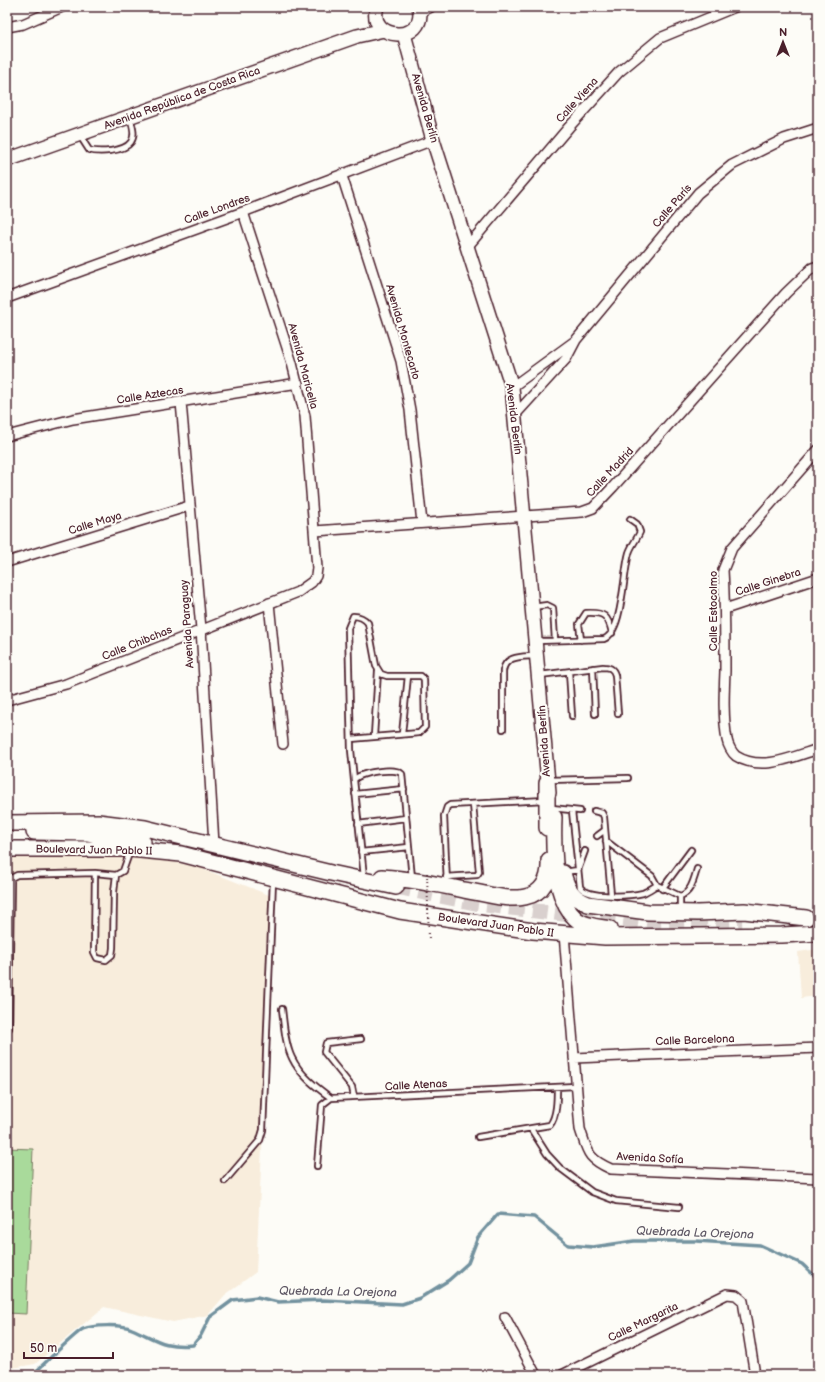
<svg xmlns="http://www.w3.org/2000/svg" width="825" height="1382" font-family="'Balsamiq Sans',sans-serif">
	<style>
		.built { fill: #f8eddc }
		.green { fill: #a9da9b; stroke: #7a7c63 }
		.lines { fill: none; stroke-linecap: round; stroke-linejoin: round }
		.stream { stroke: #73929f; stroke-width: 3.5 }
		.primary-tunnel { stroke: #d9d0ce; stroke-width: 15; stroke-dasharray: 15 8; stroke-linecap: butt }
		.lane-casing { stroke: #4a1f2b; stroke-width: 8 }
		.street-casing { stroke: #4a1f2b; stroke-width: 12 }
		.secondary-casing { stroke: #4a1f2b; stroke-width: 16 }
		.primary-casing { stroke: #4a1f2b; stroke-width: 18 }
		.lane { stroke: #fdfcf7; stroke-width: 4.5 }
		.street { stroke: #fdfcf7; stroke-width: 9 }
		.secondary { stroke: #fdfcf7; stroke-width: 13 }
		.primary { stroke: #fdfcf7; stroke-width: 15 }
		.path-bridge { stroke: #4a1f2b; stroke-width: 2; stroke-dasharray: 1 3; stroke-linecap: butt }
		.labels { text-anchor: middle; dominant-baseline: central; stroke-width: 4; stroke-linejoin: round; paint-order: stroke }
		.street-label { font-size: 11px; fill: #4a1f2b; stroke: #fdfcf7 }
		.water-label { font-size: 12px; font-style: italic; fill: #5f5865; stroke: #fdfcf7 }
	</style>
	<rect width="100%" height="100%" fill="#fdfcf7"/>
	<filter id="ink" filterUnits="userSpaceOnUse"><feTurbulence type="fractalNoise" baseFrequency=".025" numOctaves="2"/><feDisplacementMap in="SourceGraphic" scale="8" xChannelSelector="R" yChannelSelector="G"/><feConvolveMatrix kernelMatrix="1 2 1 2 8 2 1 2 1" color-interpolation-filters="sRGB"/></filter>
	<g filter="url(#ink)">
		<path class="built" d="M7 854 140 855 198 867 274 897 256 1272 225 1295 208 1315 173 1322 104 1307 35 1364 7 1369Z
			M818 949V996L801 998 798 952Z"/>
		<path class="green" d="M7 1148 33 1149 26 1314 7 1313Z"/>
		<g class="lines">
			<path class="stream" d="M33 1375C39 1368 77 1332 83 1329 93 1325 121 1324 132 1329 156 1339 163 1348 193 1345L201 1335 210 1317 233 1300 257 1297 278 1302 323 1300 402 1304 420 1298 449 1280 468 1263 478 1237 498 1214 534 1217 568 1245 593 1247 634 1241H696L760 1245 802 1264 818 1279"/>
			<path class="primary-tunnel" d="M396 887 485 905 648 924 742 920"/>
			<defs>
				<path id="lane" d="M80 136 89 150C98 153 124 152 131 142 136 135 132 125 130 117
					M533 607 547 605 553 608 555 640
					M581 640 579 624 586 613C604 612 608 615 612 633
					M536 641 604 639C623 632 623 573 629 553 631 546 637 539 640 532L637 524 630 519
					M593 668 595 714
					M569 672 572 716
					M540 675 603 667C609 667 613 668 615 675L618 714
					M503 729V671C505 655 523 657 535 656
					M402 734 408 676
					M374 736 378 671
					M351 739 419 733 425 727 424 679 421 676H387L381 674 376 666 368 623C364 618 359 616 353 616L348 628 351 750 354 780
					M548 780 628 778
					M355 794 404 789
					M552 808 580 811
					M572 811 580 887C588 899 630 896 643 893 648 891 652 888 657 885
					M594 811 602 813 604 817 611 895
					M358 824 406 818
					M597 836 605 830
					M606 841 652 876 657 885 680 896V911
					M361 852 409 847
					M564 872 578 870 585 851
					M95 873 94 952 97 958 106 960 112 955 113 948 114 892 116 875 123 871 130 851
					M364 877 354 780C359 772 396 767 402 774L412 878
					M446 877 477 875 479 872 473 804
					M447 884 444 816 447 807 450 805 545 800
					M662 889 691 850
					M680 896C691 893 694 879 697 869
					M282 1009C284 1025 285 1044 292 1058 300 1075 316 1087 331 1098
					M9 1028 11 878 17 875 95 873 116 875
					M354 1097 352 1087 324 1052 326 1043 361 1039
					M531 1129 547 1154 560 1168 592 1192 616 1201 679 1207
					M478 1137 550 1125C557 1116 557 1099 557 1087
					M317 1166 322 1105 331 1098 576 1086
					M225 1181 260 1140 263 1130 273 880"/>
				<path id="street" d="M420 12 431 7
					M7 27 23 24 62 7
					M342 176 401 361 410 410 422 523
					M467 247 569 127 619 72 660 38 735 7
					M7 298 243 212 433 140
					M512 387 575 341
					M181 402 201 629 214 844
					M515 415 566 359 576 340 698 193 732 165 784 139 818 128
					M7 436 73 419 298 383
					M818 450 732 548 723 570C725 604 725 637 725 671 724 694 723 717 727 740 728 745 732 753 736 756 761 772 793 757 818 749
					M315 531C404 524 493 519 582 512L593 508 613 487 786 293 812 268 818 266
					M7 562 189 506
					M269 603 283 744
					M725 609 818 578
					M7 700 66 684 298 592 312 582 316 576 317 568 305 416 292 363 243 212
					M564 934 580 1129C588 1153 587 1158 611 1169L818 1178
					M574 1058 818 1048
					M505 1317 536 1375
					M562 1375 727 1294 736 1295 743 1301 755 1375"/>
				<path id="secondary" d="M377 7C366 41 428 45 419 7
					M404 34 433 140 512 387 549 793
					M7 160 357 36 384 30"/>
				<path id="primary" d="M554 817C553 845 553 898 575 918 583 926 599 927 610 929
					M7 823 98 822 145 828 331 873 396 887
					M547 828V783
					M34 832 88 833 143 842
					M7 849H130L181 854 400 911 533 931 605 937 782 935 818 933
					M563 873C567 889 573 898 588 904L648 912 698 913 744 911 806 918
					M382 877C410 879 437 884 464 890 483 893 507 901 525 897 544 893 550 878 549 860"/>
			</defs>
			<use href="#lane" class="lane-casing"/>
			<use href="#street" class="street-casing"/>
			<use href="#secondary" class="secondary-casing"/>
			<use href="#primary" class="primary-casing"/>
			<use href="#lane" class="lane"/>
			<use href="#street" class="street"/>
			<use href="#secondary" class="secondary"/>
			<use href="#primary" class="primary"/>
			<path class="path-bridge" d="M427 873 429 940"/>
		</g>
	</g>
	<g class="labels">
		<g class="street-label">
			<text transform="translate(182 98) rotate(-20)">Avenida República de Costa Rica</text>
			<text transform="translate(577 100) rotate(-48)">Calle Viena</text>
			<text transform="translate(425 108) rotate(74)">Avenida Berlín</text>
			<text transform="translate(672 206) rotate(-49)">Calle París</text>
			<text transform="translate(217 209) rotate(-20)">Calle Londres</text>
			<text transform="translate(403 332) rotate(74)">Avenida Montecarlo</text>
			<text transform="translate(303 366) rotate(75)">Avenida Maricella</text>
			<text transform="translate(150 395) rotate(-9)">Calle Aztecas</text>
			<text transform="translate(514 419) rotate(83)">Avenida Berlín</text>
			<text transform="translate(610 472) rotate(-47)">Calle Madrid</text>
			<text transform="translate(95 523) rotate(-17)">Calle Maya</text>
			<text transform="translate(768 582) rotate(-18)">Calle Ginebra</text>
			<text transform="translate(713 611) rotate(-90)">Calle Estocolmo</text>
			<text transform="translate(187 624) rotate(-94)">Avenida Paraguay</text>
			<text transform="translate(137 643) rotate(-22)">Calle Chibchas</text>
			<text transform="translate(544 741) rotate(-94)">Avenida Berlín</text>
			<text transform="translate(94 850) rotate(1)">Boulevard Juan Pablo II</text>
			<text transform="translate(496 925) rotate(8)">Boulevard Juan Pablo II</text>
			<text transform="translate(695 1040) rotate(-2)">Calle Barcelona</text>
			<text transform="translate(416 1085) rotate(-3)">Calle Atenas</text>
			<text transform="translate(650 1158) rotate(3)">Avenida Sofía</text>
			<text transform="translate(643 1322) rotate(-26)">Calle Margarita</text>
		</g>
		<g class="water-label">
			<text transform="translate(695 1233) rotate(2)">Quebrada La Orejona</text>
			<text transform="translate(338 1292) rotate(1)">Quebrada La Orejona</text>
		</g>
	</g>
	<rect width="825" height="1382" fill="none" stroke="#fdfcf7" stroke-width="24"/>
	<rect x="12" y="12" width="801" height="1358" fill="none" stroke="#4a1f2b" stroke-width="1.5" filter="url(#ink)"/>
	<g transform="translate(783 42)" stroke="#fdfcf7" stroke-width="3" paint-order="stroke">
	<path d="M0-3L7 15L0 10L-7 15Z" fill="#4a1f2b"/>
	<text y="-6" font-size="11" font-weight="bold" text-anchor="middle" fill="#4a1f2b">N</text>
	</g>
	<path d="M24 1352v6h89v-6" fill="none" stroke="#4a1f2b" stroke-width="2"/>
	<text x="30" y="1352" font-size="12" fill="#4a1f2b" stroke="#fdfcf7" stroke-width="3" paint-order="stroke">50 m</text>
</svg>
